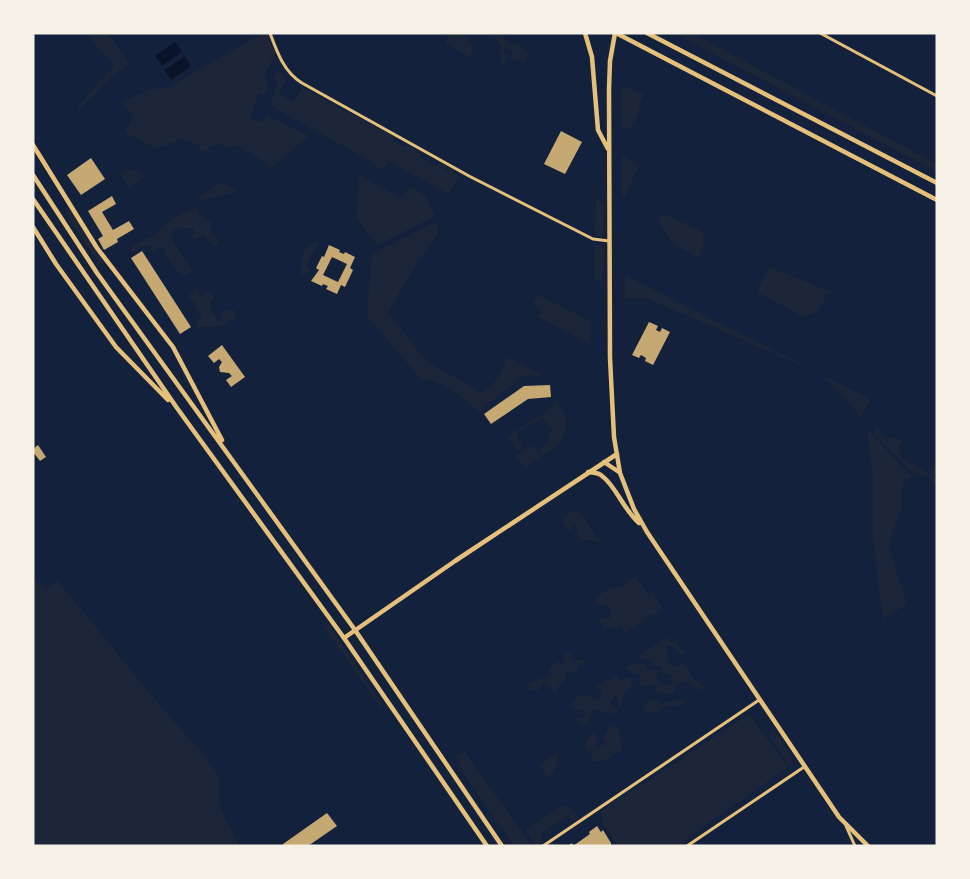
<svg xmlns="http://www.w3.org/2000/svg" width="970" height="879" font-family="Manrope,sans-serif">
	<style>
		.green { fill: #1d2539 }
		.water { fill: #0b132b }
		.building { fill: #c6a872; fill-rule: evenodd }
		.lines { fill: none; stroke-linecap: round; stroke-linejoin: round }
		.minor { stroke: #e5c07b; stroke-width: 3 }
		.secondary { stroke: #e5c07b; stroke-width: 4.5 }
		.primary { stroke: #e5c07b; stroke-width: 4.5 }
	</style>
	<rect width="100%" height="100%" fill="#14213d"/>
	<path class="green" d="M86 33H108L129 64 108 80 79 110 77 107 114 66Z
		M263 33H267L272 48 277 50 264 75 268 87 266 95 259 93 250 118 263 122 267 115 309 136 270 169 267 163 235 145 234 147H225L224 143 209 147 208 152 199 150 200 145 177 138 176 142 155 148 124 132 134 116 120 103 150 89 167 88Z
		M450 33H462L474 47 470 57 445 43Z
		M484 33 502 35 508 42 520 45 529 54 524 62 520 59 510 60 513 50 505 48 503 50 507 58 505 63H502L499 52 501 47 495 37H491Z
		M674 33H692L937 164V172Z
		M278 70 286 80 279 94 293 102 303 88 394 137 392 141 405 148 407 145 421 153 420 157 437 166 441 160 447 163 444 169 448 172 451 166 455 169 453 173 462 178 461 179 457 178 449 194 389 162 383 169 373 165 374 163 274 108 271 103 278 83 273 79Z
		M622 85 644 94 638 107 641 109C636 118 633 129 622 131Z
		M622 155 639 165 625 197 622 195Z
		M130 168 145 176 130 188 120 174Z
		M359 175 402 198 410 186 426 196 435 216 377 245 357 219Z
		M220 182 238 191 199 201 197 199Z
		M596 198 604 204V233L601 237 595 236Z
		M196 208 205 219 211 222V232L219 242 217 245H212L204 235 198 237 197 240 191 238 195 228 174 229 171 237 175 246 192 269 191 273 184 276C177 272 165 257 164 248L160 246 157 252H152L149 246 141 247 134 253 129 249 147 238 154 236C160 225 184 211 196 208Z
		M71 209 102 259 103 263 101 266 66 215 67 212Z
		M662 214H664L703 232 704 242 699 258 674 245 658 221Z
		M435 222 439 232 418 261 388 312 426 361 482 393C496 383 502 374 507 357L543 375 542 377 522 375 511 386 479 411C465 399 439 379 421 379L367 316 372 255Z
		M315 241 318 242 317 245 306 267 312 271 300 276 303 252Z
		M595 244 602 246 604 249 603 281H595Z
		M769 267 829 291 818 311 803 317 757 292Z
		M625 275 870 399 861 419 852 405 821 374 646 298 625 299Z
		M198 288 201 297 203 293 210 292 214 297 210 303V308L218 320 222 321 223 310H235L236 317 234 320H230L223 327H197L196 319 200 320 202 313 195 309V303L188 298 193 289Z
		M537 295 590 321V344L538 317 542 309 533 304Z
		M559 402V407C576 420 560 451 542 455L539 449 550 441 548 436 553 431 543 418 516 433 517 439 522 444 521 448 517 450 514 442 507 440 508 436 543 414 553 404Z
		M876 428 882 431 881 435 891 440 893 437 903 441 898 448 900 450V457L930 474 937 460V484L933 483 931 477 912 472 873 433Z
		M867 429 912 477 904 482 901 493 902 505 888 545 907 604 883 619 873 537V478Z
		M532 445 541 457 525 468 516 456Z
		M577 509 602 544 592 540H579L577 525 574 523 571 530H568L563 523 564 516Z
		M636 578 648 594 653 592 663 610 657 614 646 616 645 621 624 632 621 623 618 626 604 629 599 621 603 618 610 619 611 608 595 602C601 590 611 588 624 586L631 579Z
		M33 579 46 588 58 581 167 714 204 754 218 775 220 808 240 846H33Z
		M323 625 329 626 383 705 380 707Z
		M668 637 671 642H676L685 654 681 655 671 645H667V661L672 666 677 667 680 662C688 666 690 669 691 677L705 687 699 690 689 686V682L686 681 676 684 674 693 668 694 655 692 657 685 639 686 641 675 632 673 625 667 632 664H645L646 670 658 671 656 678 658 682 668 686 672 684 671 676 661 672 660 666 652 665 653 662 651 658 641 659 638 656Z
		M567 652H572L571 658 573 663 579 659 586 661 579 666 578 670 574 674 570 671 566 670 564 681 559 685 557 692 552 691 550 686 544 682 537 691 526 688 529 683 552 675 549 670 557 661 565 665 563 654Z
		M616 675 620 681 626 678 632 679 630 690 625 691 622 705 619 706 618 699 615 696 609 704 617 709 618 714 595 710 591 713 587 726 575 720V717L580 719 585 717 584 710H574L569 706 579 696 585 694 596 700 601 697 602 691 596 687Z
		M652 699 662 704 682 699 685 704 664 707 658 712 645 711 644 707 645 703Z
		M749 714 788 767 684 841 685 843 681 846H619L602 823 604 817 599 818 602 815 600 812 614 801 636 788 638 785H642Z
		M609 724 618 726C618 735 623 742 621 750L603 761H592L593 754 585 749V744L592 732 597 737 595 747 598 749 602 745 607 744 603 737 608 730Z
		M772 728C779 739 795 755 791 768L769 736Z
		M464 751 532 846H514L458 766 461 764 456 756Z
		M557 753 559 757 553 773 548 778 539 765Z
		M564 804 566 807 569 805 578 818 573 821 568 816 540 834 544 842 536 846 525 830Z"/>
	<path class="water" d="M175 42 182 52 162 66 155 56Z
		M185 56 191 66 171 80 164 70Z"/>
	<path class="building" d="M561 131 582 142 565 174 544 164Z
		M91 158 105 179 81 195 67 175Z
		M112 196 116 204 102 212 113 230 129 221 134 229 117 239 118 242 104 250 98 239 103 236 88 211Z
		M329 245 340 250 339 252 344 254 345 252 355 257 350 268 353 270 345 287 341 285 337 294 326 289 328 286 323 284 322 286 311 281 319 270 316 268 322 256 324 257ZM332 257 347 264 338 282 323 275Z
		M142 251 191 327 180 334 131 258Z
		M649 322 658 326 656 330 660 332 662 328 670 332 653 365 645 361 646 358 641 355 639 358 632 355Z
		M222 345 245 377 231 387 226 380 232 376 229 373 220 372 219 367 222 362 219 359 214 363 208 356Z
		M550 385 551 397 528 399 491 424 484 414 524 386Z
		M38 445 46 457 40 461 33 452V449Z
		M327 813 337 826 308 846H284L283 844Z
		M597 826 601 832 603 830 611 843V846H568L572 843 573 846 590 834 589 832Z"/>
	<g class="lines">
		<path class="minor" d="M270 33C277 52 284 72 302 83L469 176 593 239 609 241
			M820 33 937 96
			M846 826 855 846
			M543 846 759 700
			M687 846 804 767"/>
		<path class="secondary" d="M585 33 592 57 598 130 608 149
			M615 33 610 61 609 89 610 358 614 437 620 473 634 509 647 532 839 817 868 846
			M604 462 619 472
			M588 472C593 473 598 472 602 476 616 486 623 509 639 523
			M344 638 455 561 617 454"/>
		<path class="primary" d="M616 33 937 200
			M647 33 937 183
			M33 145 97 248 173 347 222 440
			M33 175 97 273 355 630 502 846
			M33 199 177 408 344 638 487 846
			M33 227 56 264 116 347 168 400"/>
	</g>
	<rect width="970" height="879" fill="none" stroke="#f6f1e7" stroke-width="69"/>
</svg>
